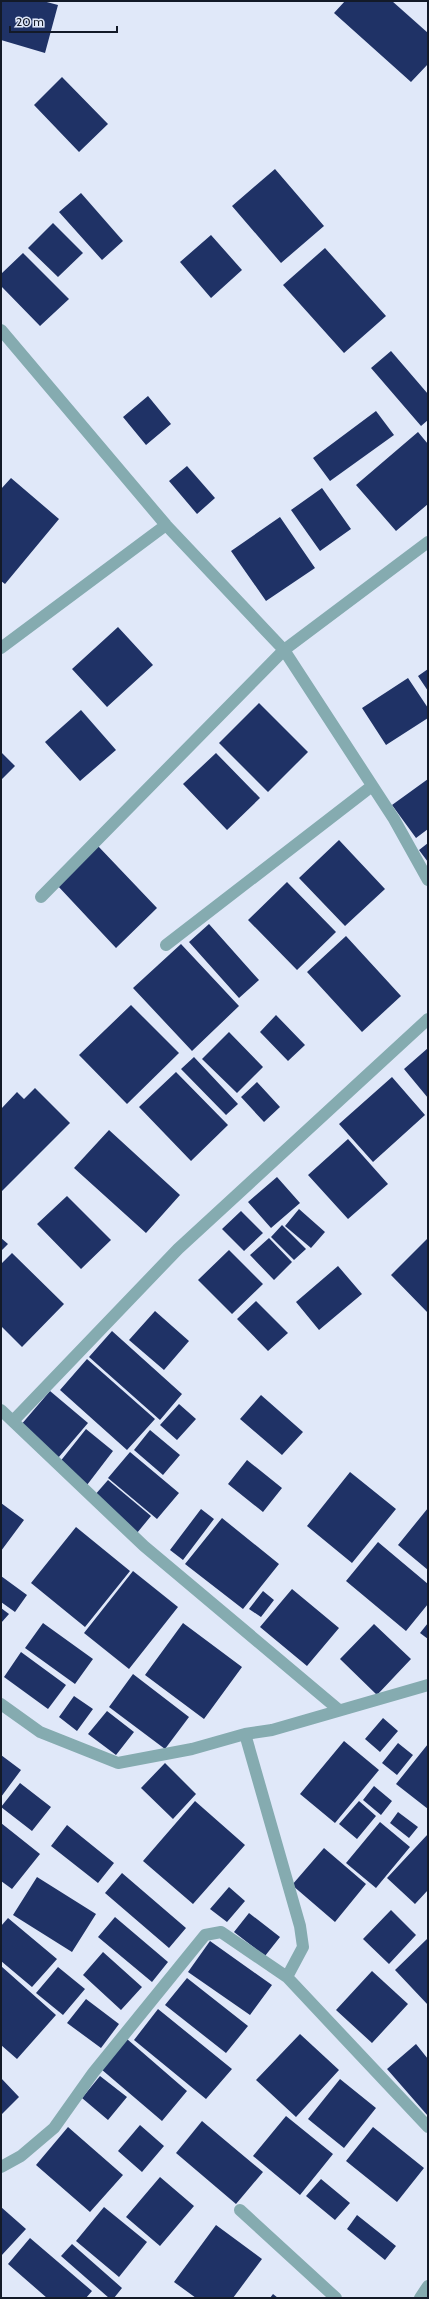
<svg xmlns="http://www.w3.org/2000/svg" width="429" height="2299" font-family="Cabin,sans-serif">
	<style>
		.building { fill: #1f3266 }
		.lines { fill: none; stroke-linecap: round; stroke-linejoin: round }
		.minor { stroke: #85abb0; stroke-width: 12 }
	</style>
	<rect width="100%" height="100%" fill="#e0e8f9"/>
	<path class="building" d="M1 1H43L58 5 45 53 1 40Z
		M345 1H392L428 33V64L411 82 334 13Z
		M62 77 108 124 79 152 34 105Z
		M275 169 324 226 281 263 232 206Z
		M81 193 123 241 102 260 59 212Z
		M53 223 83 253 58 277 28 248Z
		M211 235 242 270 211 298 180 262Z
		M325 248 386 316 344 353 283 285Z
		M23 253 69 299 40 326 1 286V274Z
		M391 351 428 394V420L421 426 371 368Z
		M148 396 171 424 146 445 123 417Z
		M376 411 394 435 330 481 313 458Z
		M418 432 428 444V504L396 531 356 485Z
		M187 466 215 498 197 514 169 481Z
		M11 478 59 519 5 584 1 581V489Z
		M322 488 351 529 320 551 291 510Z
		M280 517 315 568 266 601 231 551Z
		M118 627 153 665 107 707 72 669Z
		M428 669V691L418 676Z
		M408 678 428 708V718L386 745 362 708Z
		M259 703 308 752 268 792 219 743Z
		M81 710 116 750 80 781 45 742Z
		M1 752 15 766 1 780Z
		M216 753 260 798 227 830 183 784Z
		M428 779V829L416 838 392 805Z
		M339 840 385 889 345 926 299 878Z
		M428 843V862L419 850Z
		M98 846 157 908 116 948 57 885Z
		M287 882 336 932 297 970 248 920Z
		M209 924 259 980 239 998 189 942Z
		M346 936 401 996 362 1032 307 972Z
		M181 944 239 1006 192 1051 133 988Z
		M131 1005 179 1053 127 1104 79 1055Z
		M276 1015 305 1045 288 1061 260 1032Z
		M229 1032 263 1067 237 1093 202 1059Z
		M428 1048V1098L404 1069Z
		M194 1057 238 1104 226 1115 181 1069Z
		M176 1072 228 1125 191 1161 139 1107Z
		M392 1077 425 1115 373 1162 339 1124Z
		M257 1082 280 1107 264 1122 241 1097Z
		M35 1088 70 1123 1 1192V1109L17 1092 24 1099Z
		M109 1130 180 1195 146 1233 74 1168Z
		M348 1139 388 1184 348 1219 308 1175Z
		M277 1177 300 1203 271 1228 248 1202Z
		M67 1196 111 1240 81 1269 37 1224Z
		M299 1209 325 1232 311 1248 285 1226Z
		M241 1211 263 1233 244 1251 222 1229Z
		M282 1225 306 1249 294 1260 271 1237Z
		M1 1238 8 1244 1 1251Z
		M269 1238 292 1262 274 1280 250 1255Z
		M428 1238V1313L391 1275Z
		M229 1250 263 1284 232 1314 198 1280Z
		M12 1253 64 1304 22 1347 1 1326V1264Z
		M338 1266 362 1294 319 1330 296 1302Z
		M256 1301 288 1333 268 1351 237 1319Z
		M155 1311 189 1341 164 1370 129 1340Z
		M112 1331 182 1394 160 1420 89 1357Z
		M87 1359 155 1419 127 1450 60 1390Z
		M50 1391 88 1423 58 1458 20 1426Z
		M261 1395 303 1432 282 1455 240 1419Z
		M179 1404 196 1419 177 1440 160 1425Z
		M86 1429 113 1451 87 1485 59 1463Z
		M150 1430 180 1455 163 1475 134 1450Z
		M130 1452 179 1493 157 1519 108 1478Z
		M247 1460 282 1488 263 1512 228 1484Z
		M350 1472 396 1509 352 1563 307 1526Z
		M108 1480 151 1516 137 1533 94 1496Z
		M1 1503 24 1520 1 1551Z
		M428 1508V1570L398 1545Z
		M201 1509 214 1519 183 1560 170 1550Z
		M222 1518 279 1564 243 1609 185 1564Z
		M76 1527 130 1571 85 1627 31 1583Z
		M378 1542 428 1584V1604L406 1631 346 1581Z
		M133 1571 178 1607 129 1669 84 1633Z
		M1 1576 27 1595 15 1612 1 1602Z
		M292 1589 339 1628 307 1666 260 1627Z
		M263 1591 274 1600 261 1617 249 1609Z
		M1 1608 9 1614 1 1623Z
		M43 1623 93 1659 75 1684 25 1648Z
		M183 1623 242 1667 204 1719 145 1675Z
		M428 1623V1639L420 1633Z
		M374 1624 411 1659 377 1695 340 1659Z
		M21 1652 66 1685 48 1709 4 1677Z
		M133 1674 189 1717 165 1749 109 1707Z
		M74 1696 93 1709 77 1731 59 1717Z
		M107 1711 134 1732 116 1755 88 1734Z
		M383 1718 398 1731 380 1752 365 1739Z
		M344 1741 379 1770 335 1823 300 1794Z
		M398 1743 413 1755 397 1775 382 1763Z
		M428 1744V1809L396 1784Z
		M1 1755 21 1770 1 1797Z
		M165 1763 196 1794 173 1819 141 1788Z
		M20 1783 51 1807 32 1831 1 1807Z
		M374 1786 392 1801 381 1815 363 1800Z
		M195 1801 245 1845 193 1904 143 1861Z
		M359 1801 376 1816 357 1839 339 1824Z
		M398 1812 418 1827 409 1838 390 1823Z
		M380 1822 410 1847 376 1888 346 1863Z
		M1 1823 40 1854 12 1889 1 1881Z
		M67 1825 114 1863 98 1883 51 1846Z
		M428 1834V1890L415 1904 387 1878Z
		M324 1848 366 1884 335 1922 292 1885Z
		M122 1873 186 1928 169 1948 105 1893Z
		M37 1877 96 1914 72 1952 13 1915Z
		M229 1887 245 1901 227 1922 210 1909Z
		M391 1910 416 1935 389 1964 363 1939Z
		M249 1913 280 1937 265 1956 234 1932Z
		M115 1917 168 1962 152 1982 98 1937Z
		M8 1918 57 1959 32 1987 1 1961V1926Z
		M427 1939 428 1940V2005L395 1970Z
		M210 1941 272 1985 250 2015 188 1972Z
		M103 1952 142 1987 121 2010 83 1975Z
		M1 1966 56 2015 17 2059 1 2045Z
		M58 1967 85 1989 63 2015 36 1993Z
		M372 1971 408 2004 372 2043 336 2010Z
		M187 1978 248 2026 226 2053 165 2005Z
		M86 1999 119 2024 101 2048 67 2023Z
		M158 2009 232 2069 206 2099 134 2040Z
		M300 2034 339 2070 296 2117 256 2080Z
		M127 2039 187 2091 162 2121 101 2069Z
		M416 2044 428 2059V2116L387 2069Z
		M100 2076 127 2097 108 2120 82 2098Z
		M1 2078 19 2097 1 2115Z
		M340 2079 376 2108 344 2148 308 2119Z
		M286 2116 333 2154 300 2195 253 2156Z
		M202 2121 263 2172 236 2204 176 2153Z
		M140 2125 164 2146 142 2172 118 2151Z
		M68 2127 123 2175 90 2212 36 2165Z
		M373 2127 424 2168 397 2202 346 2161Z
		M160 2177 194 2206 160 2246 126 2217Z
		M321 2179 350 2203 335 2220 306 2196Z
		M1 2207 26 2229 1 2256Z
		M104 2207 147 2242 119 2277 76 2241Z
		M357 2215 396 2246 385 2260 347 2229Z
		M216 2225 262 2259 233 2298H196L174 2282Z
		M30 2238 92 2291 86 2298H47L8 2264Z
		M72 2244 122 2288 114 2298H109L61 2256Z
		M273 2294 278 2298H270Z"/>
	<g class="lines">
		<path class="minor" d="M1 330 166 525 284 650 394 819 428 880
			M1 648 166 525
			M41 897 284 650 428 542
			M166 945 372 786
			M1 1410 144 1546 339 1710
			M13 1421 178 1249 428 1019
			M1 1704 40 1732 118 1763 192 1749 245 1734 272 1730 428 1685
			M245 1734 300 1926 303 1947 287 1977
			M1 2167 21 2156 54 2128 93 2073 205 1935 221 1932 287 1977 428 2127
			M240 2210 336 2298
			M420 2298 428 2286"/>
	</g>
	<rect width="429" height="2299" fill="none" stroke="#131a28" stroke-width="4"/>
	<path d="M10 26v6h107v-6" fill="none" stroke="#131a28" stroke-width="2"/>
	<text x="16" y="26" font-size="12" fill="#131a28" stroke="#e0e8f9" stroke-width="3" paint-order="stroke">20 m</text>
</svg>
